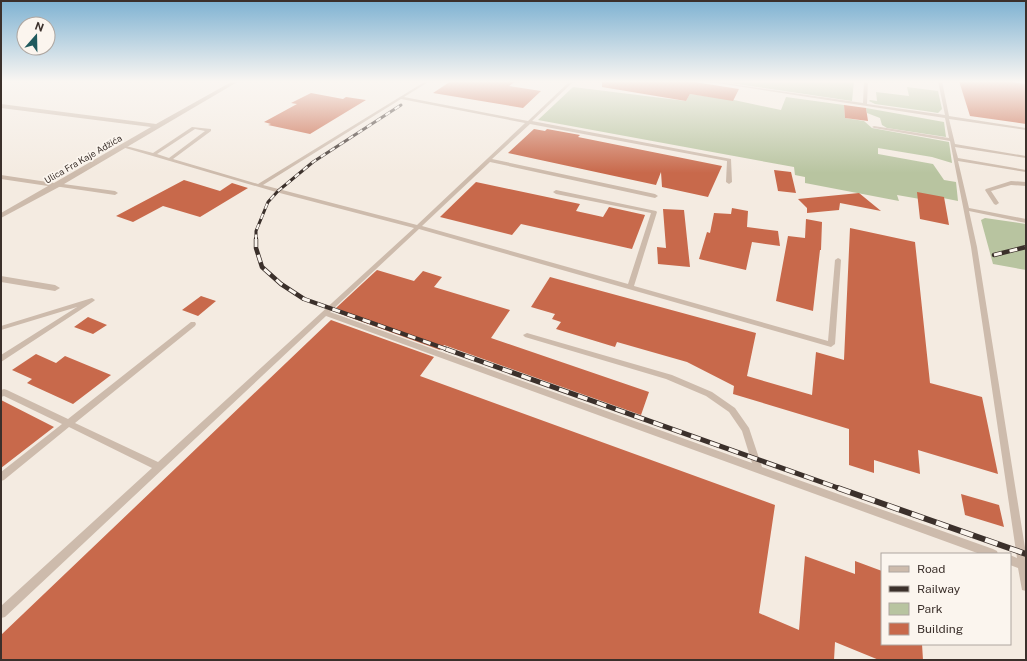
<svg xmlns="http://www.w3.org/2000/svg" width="1027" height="661" font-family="'Public Sans',sans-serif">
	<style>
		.green { fill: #b8c4a0 }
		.building { fill: #c8694b }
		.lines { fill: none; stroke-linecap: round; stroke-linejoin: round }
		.lane { fill: #cdbbac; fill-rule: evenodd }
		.street { fill: #cdbbac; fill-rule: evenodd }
		.rail-far3-casing { stroke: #3b302b; stroke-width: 3 }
		.rail-far2-casing { stroke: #3b302b; stroke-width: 4.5 }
		.rail-far1-casing { stroke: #3b302b; stroke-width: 5 }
		.rail-casing { stroke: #3b302b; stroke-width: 6 }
		.rail-far3 { stroke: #fbf5ee; stroke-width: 2; stroke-dasharray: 5.5; stroke-linecap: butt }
		.rail-far2 { stroke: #fbf5ee; stroke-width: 3; stroke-dasharray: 8; stroke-linecap: butt }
		.rail-far1 { stroke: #fbf5ee; stroke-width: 3.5; stroke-dasharray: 10; stroke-linecap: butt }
		.rail { stroke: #fbf5ee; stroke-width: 4.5; stroke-dasharray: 13; stroke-linecap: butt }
		.labels { text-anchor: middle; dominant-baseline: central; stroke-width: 3.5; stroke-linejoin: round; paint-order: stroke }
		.far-street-label { font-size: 9px; fill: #3b302b; stroke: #fbf5ee }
	</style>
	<rect width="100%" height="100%" fill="#f4ebe1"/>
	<path class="green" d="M717 81H854L852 101Z
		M573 87 686 101 690 94 734 100 781 110 786 97 844 105 845 118 864 121 872 128 949 142 952 163 932 157 878 148V154L933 164 944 180 956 182 958 201 918 193 920 199 897 195 899 201 805 183V177L795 175 794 167 538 120Z
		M907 87 938 91 942 109 938 113 932 112 875 104 869 101 870 100 877 101 876 92 909 96Z
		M866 108 944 122 946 137 887 128 882 125 880 118 867 113Z
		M985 218 1026 224V270L993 264 981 220Z"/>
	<path class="building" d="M451 81H516L509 86 541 91 523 108 433 93Z
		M602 81H688L739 89 733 101 690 94 686 101 602 87Z
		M959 81H1012V82L1026 84V124L970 116Z
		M311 93 343 99 346 97 366 100 310 134 268 125 271 124 264 122 297 104 291 103Z
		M844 105 866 108 868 121 845 118Z
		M534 129 545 131 547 129 580 135 578 137 722 166 708 197 662 187 661 172 656 185 508 153Z
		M774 170 791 172 796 193 778 191Z
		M184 180 220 191 232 183 248 188 200 217 163 206 133 222 116 216Z
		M476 182 580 204 576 211 603 217 609 207 645 215 632 249 521 224 512 235 440 217Z
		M917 192 944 197 949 225 920 219Z
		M859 193 881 211 840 203 839 210 807 213V208L798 199Z
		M732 208 748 211 747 227 778 231 780 246 752 242 746 270 699 259 707 232 710 233 714 213 731 214Z
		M663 209 684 210 690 267 658 264 657 247 666 248Z
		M806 219 822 222 821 250H820L813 311 776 301 788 236 805 238Z
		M850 228 915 242 930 383 982 397 998 474 918 450 920 474 874 460V473L849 465V429L733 394 734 386 687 362 617 342 615 347 556 329 561 322 552 319 555 314 531 307 550 277 756 333 747 376 812 395 816 352 844 360Z
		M377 270 414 281 423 271 442 277 434 287 510 310 491 338 649 392 641 415 444 345 440 350 338 313 341 310 336 308Z
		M201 296 216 301 198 316 182 310Z
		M88 317 107 325 93 334 74 327Z
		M331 320 434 357 420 376 775 505 759 613 799 630 805 556 855 574V561L882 571V644H922L923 660H879L835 642 834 660H1V635Z
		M36 354 56 363 65 356 111 375 73 404 27 383 32 379 12 370Z
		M1 400 54 427 1 468Z
		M961 494 999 505 1004 527 965 515Z"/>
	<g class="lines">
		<path class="lane" d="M426 81H430L404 97 528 121 570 81H574L532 121 731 159 732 182 729 184 726 182 727 161 530 124 492 159 655 194 658 196 655 198 490 162 422 226 628 284 651 213 556 194 553 192 556 190 656 211 657 212 634 286 828 341 835 260 838 258 840 259 841 260 835 344 831 347 419 229 330 312 752 463 742 431 729 412 706 396 666 379 525 337 523 335 527 333 672 375 712 392 735 408 749 428 762 467 993 549 997 551 998 554H980L326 316 5 617 1 618V606L152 468 69 427 4 480 1 481V472L62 424 4 396 1 397V390L4 389 7 390 68 419 191 322H195L196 324 195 326 75 423 158 462 414 228 276 192 122 147V145L153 153 192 127 211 129V131L173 159 258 184ZM401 99 525 123 417 225 263 185ZM195 129 205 131 169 158 157 154Z
			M704 81H711L863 103 864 81H868L867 104 945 115 938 81H942L949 116 1026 128V130L949 119 955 144 1026 156V158L955 147 958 158 1026 170V172L958 161 969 208 1026 219V223L969 211 977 247 1026 554V591L1022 590 1018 568 1010 565V555L1017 558 971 247 950 141 874 128 872 127 874 126 949 138 945 118Z
			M1011 181 1026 182V186L1011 185 991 191 999 203 996 205 994 204 985 190 986 189Z
			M56 183 115 191 118 193 115 195 54 186V184Z
			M92 298 95 300 94 301 1 362V355L77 307 1 330V326Z"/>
		<path class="street" d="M233 81H239L59 187 1 218V213L48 186 1 179V175L54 183 151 127 1 108V104L156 124Z
			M1 276 55 285 60 288 55 291 1 282Z"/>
		<defs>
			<path id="rail-far3" d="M256 240V231L268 202 278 191 313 162 401 105"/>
			<path id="rail-far2" d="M256 239V248L262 267 281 284 304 299 449 350
				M994 255 1026 247"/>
			<path id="rail-far1" d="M446 349 841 489"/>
			<path id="rail" d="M838 488 1026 554"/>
		</defs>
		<use href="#rail-far3" class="rail-far3-casing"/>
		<use href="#rail-far2" class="rail-far2-casing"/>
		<use href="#rail-far1" class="rail-far1-casing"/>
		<use href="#rail" class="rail-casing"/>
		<use href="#rail-far3" class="rail-far3"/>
		<use href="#rail-far2" class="rail-far2"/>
		<use href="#rail-far1" class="rail-far1"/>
		<use href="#rail" class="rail"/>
	</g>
	<linearGradient id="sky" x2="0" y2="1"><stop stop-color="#7eb2d2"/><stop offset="0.47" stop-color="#faf6f2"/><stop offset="1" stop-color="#faf6f2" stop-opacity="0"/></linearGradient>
	<rect width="1027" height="173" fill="url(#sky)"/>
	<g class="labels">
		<g class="far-street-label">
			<text transform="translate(83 159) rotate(-30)">Ulica Fra Kaje Adžića</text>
		</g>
	</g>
	<rect width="1027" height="661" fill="none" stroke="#3b302b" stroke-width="4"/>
	<rect x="881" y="553" width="130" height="92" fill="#fbf5ee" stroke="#aea6a0"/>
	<rect x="889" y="566" width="20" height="6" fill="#cdbbac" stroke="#aea6a0"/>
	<text x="917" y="573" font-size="12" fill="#3b302b">Road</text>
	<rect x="889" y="586" width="20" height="6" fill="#3b302b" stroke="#aea6a0"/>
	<text x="917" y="593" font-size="12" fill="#3b302b">Railway</text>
	<rect x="889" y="603" width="20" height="12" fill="#b8c4a0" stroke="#aea6a0"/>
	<text x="917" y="613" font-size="12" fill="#3b302b">Park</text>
	<rect x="889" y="623" width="20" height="12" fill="#c8694b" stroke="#aea6a0"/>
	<text x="917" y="633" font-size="12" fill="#3b302b">Building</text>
	<g transform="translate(36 36) rotate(20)"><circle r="19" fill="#fbf5ee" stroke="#aea6a0"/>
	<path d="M0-3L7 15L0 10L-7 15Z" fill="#1f5a5e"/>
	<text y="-6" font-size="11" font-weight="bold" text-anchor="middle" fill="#3b302b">N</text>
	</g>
</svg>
